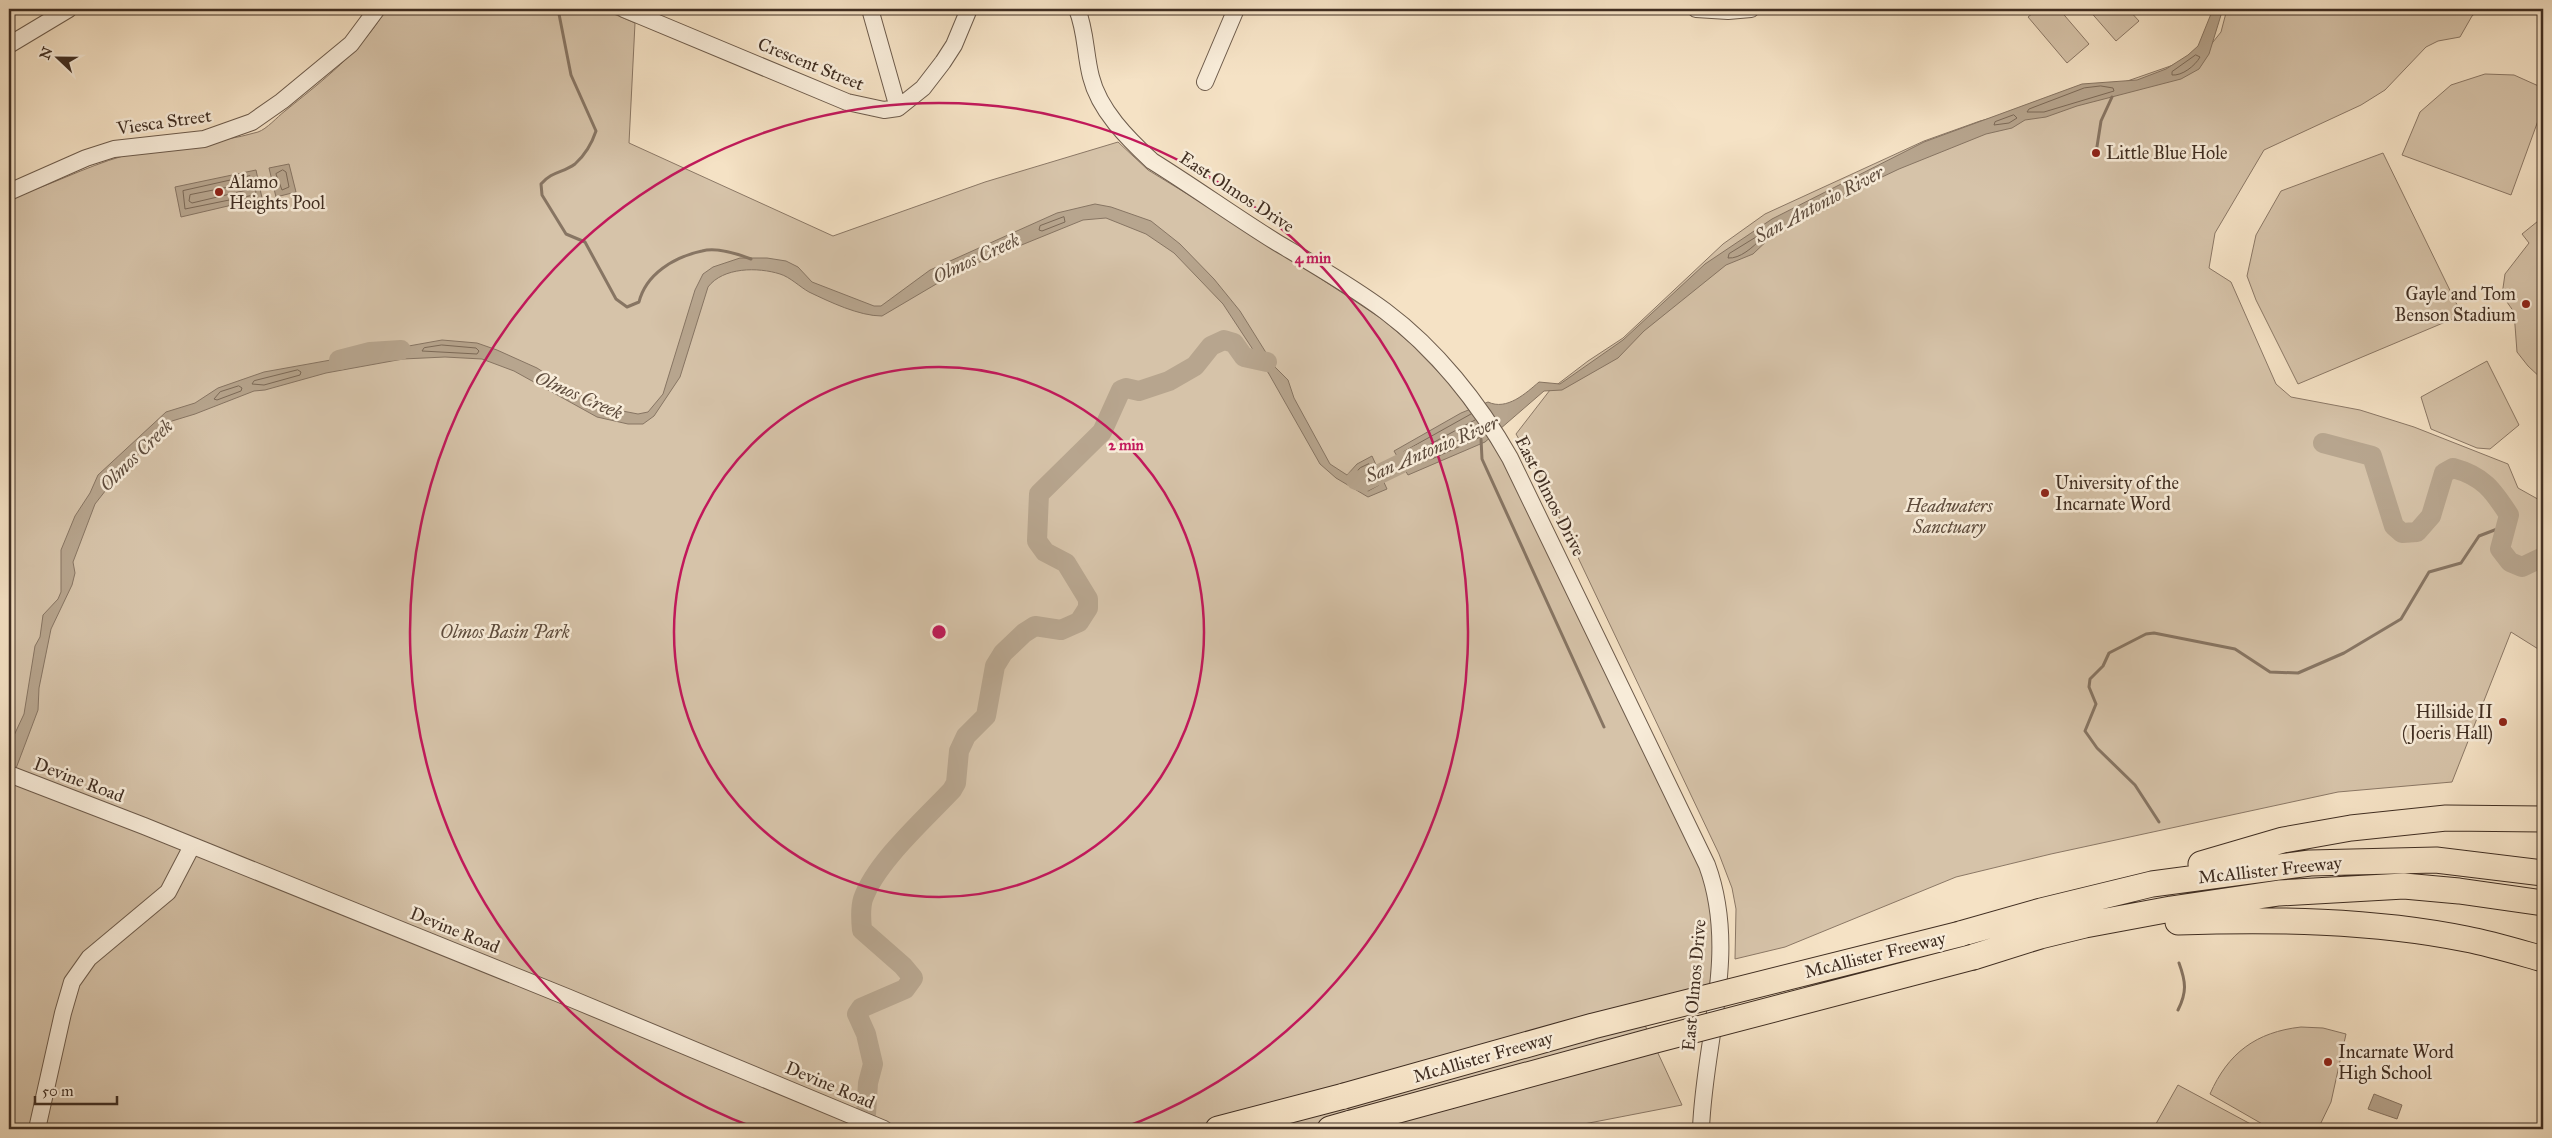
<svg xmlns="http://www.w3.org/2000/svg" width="2552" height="1138" font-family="'IM FELL Great Primer',serif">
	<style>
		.green { fill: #d6c3a9; stroke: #8b7866 }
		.water { fill: #b7a58e; stroke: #877563 }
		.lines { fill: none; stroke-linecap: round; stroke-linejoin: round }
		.shore { stroke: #7c6a58; stroke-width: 1 }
		.stream { stroke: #877563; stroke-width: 3 }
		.river { stroke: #b7a58e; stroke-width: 20 }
		.minor-casing { stroke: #6d5b4b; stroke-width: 18 }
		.highway-casing { stroke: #402e22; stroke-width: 27 }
		.minor { stroke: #f8ecd9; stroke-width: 16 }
		.highway { stroke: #f5e2c5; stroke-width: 25 }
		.highway-bridge-casing { stroke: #402e22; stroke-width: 27; stroke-linecap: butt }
		.highway-bridge { stroke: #f5e2c5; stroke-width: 25 }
		.ring { fill: none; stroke: #c2185b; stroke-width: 2.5 }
		.poi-dot { fill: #8f2418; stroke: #f8ecd9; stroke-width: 2 }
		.labels { text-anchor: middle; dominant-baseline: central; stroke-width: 5; stroke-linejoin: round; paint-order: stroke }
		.street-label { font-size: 18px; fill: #402e22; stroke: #f8ecd9 }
		.poi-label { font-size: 18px; fill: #402e22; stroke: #f8ecd9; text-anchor: start }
		.park-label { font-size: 18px; font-style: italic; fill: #5e4c3d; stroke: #f8ecd9 }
		.water-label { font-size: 19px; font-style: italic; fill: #5e4c3d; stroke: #f8ecd9 }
		.centre { fill: #c2185b; stroke: #f8ecd9; stroke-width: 2.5 }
		.ring-label { font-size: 15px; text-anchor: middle; font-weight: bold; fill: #c2185b; stroke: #f8ecd9; stroke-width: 5; stroke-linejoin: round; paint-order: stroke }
	</style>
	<rect width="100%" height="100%" fill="#f5e2c5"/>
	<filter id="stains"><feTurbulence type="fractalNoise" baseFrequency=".004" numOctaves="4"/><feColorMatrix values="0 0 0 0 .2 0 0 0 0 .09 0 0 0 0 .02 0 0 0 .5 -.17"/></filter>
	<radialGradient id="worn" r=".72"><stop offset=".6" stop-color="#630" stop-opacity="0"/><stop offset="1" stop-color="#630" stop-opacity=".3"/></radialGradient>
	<path class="green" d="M386 9H602L635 23 629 143 833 236 985 182 1118 142 1148 170 1256 236 1382 319 1410 343 1454 388 1509 469 1710 889 1715 942 1709 991 1638 1010 1682 1105 1558 1129H9V198C48 187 84 167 123 156 167 144 214 145 258 132 267 129 277 117 285 111 322 81 362 51 386 9Z
		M2038 9H2059L2089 44 2067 63 2028 17Z
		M2088 9H2128L2139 21 2116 41Z
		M2227 9H2480L2472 16 2460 37 2438 41 2426 47 2385 90 2361 105 2264 150 2215 233 2209 268 2231 282 2276 384 2291 397 2360 410 2414 427 2508 464 2518 488 2543 502V652L2511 632 2452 782 2338 792 2051 854 1956 877 1785 947 1735 959 1736 909 1732 888 1719 854 1535 467 1516 434 1550 390 1588 361 1623 338 1723 244 1765 214 1924 141 1980 121 2113 86 2182 62 2209 47 2221 32Z
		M2485 74 2514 75 2543 88V107L2511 195 2402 155 2420 112 2451 85Z
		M2383 153 2462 315 2298 384 2256 300 2247 276 2256 235 2281 191Z
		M2543 217V380L2528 366 2517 352 2514 312 2502 295 2505 274 2529 243 2522 234Z
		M2487 361 2519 425 2490 449 2477 448 2431 429 2421 397Z
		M2301 1027 2323 1028 2346 1034 2331 1102 2318 1129H2271L2210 1094C2228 1053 2256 1032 2301 1027Z
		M2178 1085 2260 1129H2153Z"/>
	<path class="water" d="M2213 9H2219L2221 15 2209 54 2199 69 2181 79 2077 106 2046 117 2025 120 2012 128 1986 134 1899 169 1808 212 1773 235 1753 254 1726 265 1644 331 1618 358 1562 390 1544 391 1485 442 1408 475 1394 451 1461 413 1488 402C1507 411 1526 393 1539 382L1560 384 1623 340 1705 264 1772 219 1924 142 2082 84 2137 80 2166 69 2188 55 2198 46Z
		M289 164 296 192 276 197 269 168Z
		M256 170 262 198 181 217 175 187Z
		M1095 204 1111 207 1151 221 1180 244 1214 279 1240 311 1275 367 1288 380 1294 398 1330 464 1347 475 1357 464 1372 456 1387 489 1368 497 1336 478 1320 464 1269 374 1223 304 1174 253 1146 234 1106 218 1083 220 960 270 882 316C859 316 830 302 809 292 800 287 790 277 780 274 758 267 723 267 708 287L680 377 654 416 643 424H628L597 417 514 371 482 359 445 357 403 359 326 373 265 390 254 391 195 414 172 421 120 472 95 504 73 562 75 573 72 585 51 629 39 688 38 710 9 787V746L24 714 35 646 40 637 43 615 58 599 61 592V550L75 516 90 493 98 475 166 412 195 403 218 388 264 372 442 340 477 343 497 350 537 368 574 392 607 408 638 414 648 412 663 394 695 290 703 274 713 267 740 258H767L786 261 798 267 812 282 874 306H881L930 270 1057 213Z
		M2374 1094 2402 1105 2397 1119 2368 1109Z"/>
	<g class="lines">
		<path class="shore" d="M2196 55 2200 57C2195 66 2182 76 2172 75V72Z
			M2101 86 2113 88 2114 91 2044 112H2027L2029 109 2084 88Z
			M2014 115 2017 118 2009 123 1994 125 1995 122Z
			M283 170 286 172 289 187 282 190 276 174Z
			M250 176 256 192 254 195 185 209 183 191Z
			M245 184 248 186 247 190 192 203 189 201 190 195Z
			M1064 217 1065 222 1042 231 1039 230 1040 226Z
			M1758 236H1761V239C1753 247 1740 259 1728 258L1729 254Z
			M442 345 476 348 479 351 477 354 422 351 424 348Z
			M298 370 301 372 300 375 264 385 252 384 254 381Z
			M239 386 242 388 241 391 217 400 214 399 220 392Z
			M1471 414 1403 452 1409 467 1412 468 1485 435
			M1475 420 1412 454 1411 459 1415 460 1481 430
			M1369 464 1379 485 1368 491 1350 479 1360 468Z"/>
		<path class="stream" d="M558 9 571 75 596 131C592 143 585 155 575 164 563 173 552 171 541 184L542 195 566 234 585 242 616 299 627 307 639 302C646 274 674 257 702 251 716 247 738 254 751 259
			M2096 153 2101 121 2112 97
			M1481 439 1482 459 1604 727
			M2159 822 2135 785 2097 748 2085 731 2096 704 2089 687 2090 679 2103 666 2109 653 2146 634 2154 633 2235 649 2270 672 2298 673 2344 653 2401 619 2429 572 2461 563 2479 536 2505 526
			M2178 1010C2187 992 2186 982 2179 963"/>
		<path class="river" d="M339 360 370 352 401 350
			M2323 443 2372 456 2394 526 2402 533 2417 532 2431 516 2444 473 2453 468C2483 476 2493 490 2509 515L2500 549 2510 562 2522 567 2543 557
			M1356 480 1363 482 1425 452
			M866 1114 868 1083 873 1064 866 1034 857 1014 861 1008 905 989 913 978 903 966 862 930C861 920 860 909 863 899 876 862 925 819 952 790L956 783 959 751 966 736 986 716 995 666 1003 653 1024 633 1035 626 1061 630 1079 622 1088 608V599L1066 563 1045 552 1037 541 1039 494 1102 432 1121 390 1126 388 1139 391 1169 381 1195 366 1211 346 1224 340 1234 343 1244 357 1267 362"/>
		<defs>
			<path id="minor" d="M624 9 847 102 884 110 898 108 923 88 943 62 954 45 969 9
				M870 9 898 108
				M1077 9C1086 31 1085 54 1091 77 1099 110 1128 139 1152 161 1194 187 1234 216 1276 242 1313 264 1350 285 1385 311 1436 349 1479 403 1510 458L1707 865C1739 952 1704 1041 1701 1129
				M1696 9 1728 11 1751 9
				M9 45 69 9
				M1205 82 1236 9
				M9 192 86 158 114 149 204 139 252 122 282 101 351 44 377 9
				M9 774 144 826 567 997 884 1129
				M37 1129 63 1013 72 982 89 958 168 892 192 846"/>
			<path id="highway" d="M2201 864 2283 840 2351 828 2446 818 2543 819
				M2178 922C2273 919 2372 920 2466 939 2492 944 2518 952 2543 959
				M1960 934 2041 911 2152 884 2310 863 2436 860 2543 873
				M1973 957 2040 936 2085 925 2171 909 2279 893 2404 886 2459 891 2543 903
				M1218 1129 1344 1096
				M1330 1129 1351 1123"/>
		</defs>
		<use href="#minor" class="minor-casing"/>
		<use href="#highway" class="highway-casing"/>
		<use href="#minor" class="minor"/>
		<use href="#highway" class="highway"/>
		<defs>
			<path id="highway-bridge" d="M1344 1096 1593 1026 1960 934
				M1351 1123 1652 1041 1973 957"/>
		</defs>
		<use href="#highway-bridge" class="highway-bridge-casing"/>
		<use href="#highway-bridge" class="highway-bridge"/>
	</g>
	<g class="ring">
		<circle cx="939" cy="632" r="265"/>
		<path d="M758 1129A529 529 0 1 1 1120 1129"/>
	</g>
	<g class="poi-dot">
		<circle cx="2096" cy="153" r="5"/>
		<circle cx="219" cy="192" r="5"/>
		<circle cx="2526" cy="304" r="5"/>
		<circle cx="2045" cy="493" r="5"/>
		<circle cx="2503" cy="722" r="5"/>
		<circle cx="2328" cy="1062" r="5"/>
	</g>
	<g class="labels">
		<g class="street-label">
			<text transform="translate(811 64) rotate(22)">Crescent Street</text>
			<text transform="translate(164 122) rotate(-8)">Viesca Street</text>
			<text transform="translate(1237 192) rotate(33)">East Olmos Drive</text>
			<text transform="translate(1550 496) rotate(63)">East Olmos Drive</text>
			<text transform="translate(79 780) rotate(21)">Devine Road</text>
			<text transform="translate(2270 870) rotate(-6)">McAllister Freeway</text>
			<text transform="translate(455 930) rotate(22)">Devine Road</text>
			<text transform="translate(1875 955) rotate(-14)">McAllister Freeway</text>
			<text transform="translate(1694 985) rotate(-85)">East Olmos Drive</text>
			<text transform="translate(1483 1057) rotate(-16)">McAllister Freeway</text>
			<text transform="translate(830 1085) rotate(23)">Devine Road</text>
		</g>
		<g class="poi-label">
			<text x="2106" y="153">Little Blue Hole</text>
			<text x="229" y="182">Alamo<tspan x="229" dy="21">Heights Pool</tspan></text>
			<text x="2516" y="294" text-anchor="end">Gayle and Tom<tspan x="2516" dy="21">Benson Stadium</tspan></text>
			<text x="2055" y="483">University of the<tspan x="2055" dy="21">Incarnate Word</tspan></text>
			<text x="2493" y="712" text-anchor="end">Hillside II<tspan x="2493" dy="21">(Joeris Hall)</tspan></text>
			<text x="2338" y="1052">Incarnate Word<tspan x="2338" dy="21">High School</tspan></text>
		</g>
		<g class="park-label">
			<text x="1949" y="506">Headwaters<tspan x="1949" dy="21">Sanctuary</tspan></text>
			<text x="505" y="632">Olmos Basin Park</text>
		</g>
		<g class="water-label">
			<text transform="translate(1819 204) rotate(-28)">San Antonio River</text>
			<text transform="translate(976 258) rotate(-25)">Olmos Creek</text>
			<text transform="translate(579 395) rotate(24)">Olmos Creek</text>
			<text transform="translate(1432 449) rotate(-23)">San Antonio River</text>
			<text transform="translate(136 455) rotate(-44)">Olmos Creek</text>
		</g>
	</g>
	<circle cx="939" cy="632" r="8" class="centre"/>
	<g class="ring-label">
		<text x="1313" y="263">4 min</text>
		<text x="1126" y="450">2 min</text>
	</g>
	<rect width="2552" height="1138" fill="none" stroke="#f5e2c5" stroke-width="30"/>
	<rect x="10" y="10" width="2532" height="1118" fill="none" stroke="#402e22" stroke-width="2.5"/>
	<rect x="15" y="15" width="2522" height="1108" fill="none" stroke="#402e22"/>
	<g transform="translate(58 58) rotate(292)" stroke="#f8ecd9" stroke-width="4" paint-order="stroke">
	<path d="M0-4L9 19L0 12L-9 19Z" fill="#402e22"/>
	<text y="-8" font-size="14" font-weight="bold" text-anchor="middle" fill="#402e22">N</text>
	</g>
	<path d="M35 1096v8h82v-8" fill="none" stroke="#402e22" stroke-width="2.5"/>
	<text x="42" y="1096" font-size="15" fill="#402e22" stroke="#f8ecd9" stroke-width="4" paint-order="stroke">50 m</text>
	<rect width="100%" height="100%" filter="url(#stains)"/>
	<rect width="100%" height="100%" fill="url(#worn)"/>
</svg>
